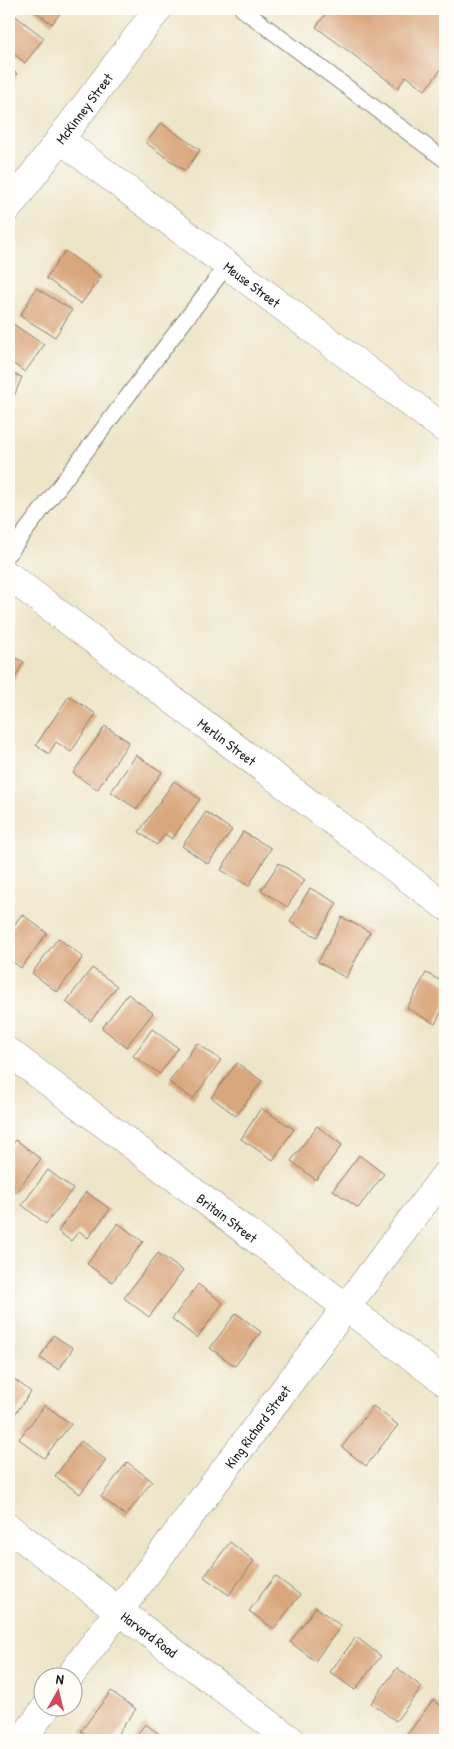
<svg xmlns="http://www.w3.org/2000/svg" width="454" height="1749" font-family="'Patrick Hand',sans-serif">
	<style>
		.building { fill: #daa77d }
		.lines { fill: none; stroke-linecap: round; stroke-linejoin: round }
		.service-casing { stroke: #848072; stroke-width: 17 }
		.minor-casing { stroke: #848072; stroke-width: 29 }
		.service { stroke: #fff; stroke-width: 15 }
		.minor { stroke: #fff; stroke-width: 28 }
		.labels { text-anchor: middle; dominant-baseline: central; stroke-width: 5; stroke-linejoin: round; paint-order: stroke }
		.street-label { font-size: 14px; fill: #1c1c1c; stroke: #fdfcf7 }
	</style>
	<rect width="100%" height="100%" fill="#fdfcf7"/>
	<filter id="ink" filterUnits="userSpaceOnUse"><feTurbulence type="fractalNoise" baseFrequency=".02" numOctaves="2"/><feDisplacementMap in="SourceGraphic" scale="10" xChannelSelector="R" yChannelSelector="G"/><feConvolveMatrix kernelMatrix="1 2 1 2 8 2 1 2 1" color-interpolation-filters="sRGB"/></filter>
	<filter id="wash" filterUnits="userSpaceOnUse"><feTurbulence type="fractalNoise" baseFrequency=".0096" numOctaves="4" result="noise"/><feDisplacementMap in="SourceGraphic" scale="20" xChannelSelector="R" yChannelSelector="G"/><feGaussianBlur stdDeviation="1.12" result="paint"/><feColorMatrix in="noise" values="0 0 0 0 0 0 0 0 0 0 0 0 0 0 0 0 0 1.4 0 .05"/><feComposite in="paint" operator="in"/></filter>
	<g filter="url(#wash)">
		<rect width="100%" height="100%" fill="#ede5c7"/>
		<g id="blocks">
			<path class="building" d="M32 9H63L52 24Z
				M316 9H445V64L425 90 406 76 398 88 316 27 325 15Z
				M9 11 44 38 25 63 9 50Z
				M9 67 17 74 9 85Z
				M161 123 200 150 185 171 146 143Z
				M65 251 101 277 81 304 46 278Z
				M36 288 72 310 55 337 20 316Z
				M10 322 44 345 25 372 9 361V324Z
				M9 372 22 377 9 408Z
				M9 654 24 662 9 688Z
				M69 696 96 714 71 752 56 742 49 754 36 745Z
				M105 726 129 742 97 790 73 773Z
				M136 755 162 772 137 809 111 792Z
				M174 781 200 799 172 839 165 834 157 845 139 832Z
				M206 812 232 830 208 864 182 846Z
				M243 832 271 848 249 886 221 870Z
				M279 863 305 880 287 907 261 890Z
				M310 888 337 903 317 937 290 922Z
				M22 914 47 933 21 968 9 959V932Z
				M342 917 370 932 346 978 318 962Z
				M58 938 83 957 57 992 32 973Z
				M92 968 117 986 91 1021 66 1002Z
				M426 973 445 983V1004L435 1024 407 1008Z
				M128 994 153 1013 126 1047 102 1028Z
				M152 1029 178 1048 160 1074 133 1056Z
				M197 1043 221 1060 193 1099 169 1082Z
				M237 1063 262 1081 236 1116 211 1097Z
				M261 1108 294 1129 273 1160 241 1139Z
				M317 1126 342 1145 316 1180 291 1161Z
				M16 1140 41 1159 15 1193 9 1189V1150Z
				M359 1155 384 1174 358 1208 333 1190Z
				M48 1170 73 1189 46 1224 22 1205Z
				M86 1192 110 1209 88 1238 79 1231 71 1241 58 1231Z
				M118 1223 143 1242 112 1282 87 1264Z
				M158 1253 183 1271 149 1317 124 1298Z
				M198 1284 223 1303 197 1338 172 1319Z
				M236 1313 261 1332 235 1366 210 1348Z
				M53 1335 73 1348 59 1370 40 1358Z
				M9 1375 31 1392 9 1422Z
				M45 1405 71 1424 44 1458 19 1439Z
				M373 1406 398 1425 366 1466 342 1447Z
				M81 1441 106 1460 80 1494 55 1476Z
				M127 1462 152 1481 126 1516 101 1497Z
				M230 1542 254 1561 229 1595 204 1577Z
				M275 1576 300 1595 274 1629 249 1611Z
				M316 1607 341 1626 315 1661 290 1642Z
				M356 1637 381 1656 355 1690 330 1672Z
				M397 1668 422 1687 396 1721 371 1703Z
				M111 1691 136 1709 113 1740H93L81 1731Z
				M433 1700 445 1709V1736L442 1740H414L407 1735Z
				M145 1724 168 1740H133Z"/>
		</g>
	</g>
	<g filter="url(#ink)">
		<use href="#blocks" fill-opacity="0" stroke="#848072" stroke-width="1"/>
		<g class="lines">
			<defs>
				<path id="service" d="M242 9 445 160
					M9 553 227 265"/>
				<g id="minor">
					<path id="s1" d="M60 139 445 429"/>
					<path id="s2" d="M9 207 158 9"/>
					<path id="s3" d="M9 576 445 906"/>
					<path id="s4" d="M9 1052 445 1382"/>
					<path id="s5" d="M9 1528 291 1740"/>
					<path id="s6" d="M70 1676 445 1175"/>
					<path d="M22 1740 47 1706"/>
				</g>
			</defs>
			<use href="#service" class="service-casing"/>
			<use href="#minor" class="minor-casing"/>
			<use href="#service" class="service"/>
			<use href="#minor" class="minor"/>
		</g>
	</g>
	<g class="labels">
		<g class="street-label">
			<text stroke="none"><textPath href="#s2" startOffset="124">McKinney Street</textPath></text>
			<text stroke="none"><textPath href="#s1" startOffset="241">Meuse Street</textPath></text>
			<text stroke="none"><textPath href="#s3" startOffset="274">Merlin Street</textPath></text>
			<text stroke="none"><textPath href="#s4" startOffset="274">Britain Street</textPath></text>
			<text stroke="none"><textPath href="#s6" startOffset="312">King Richard Street</textPath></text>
			<text stroke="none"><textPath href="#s5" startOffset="176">Harvard Road</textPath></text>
		</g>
	</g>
	<rect width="454" height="1749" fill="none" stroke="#fdfcf7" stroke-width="30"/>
	<g transform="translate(58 1692) rotate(8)"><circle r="24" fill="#fdfcf7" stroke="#a3a29f"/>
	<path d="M0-4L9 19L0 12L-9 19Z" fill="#d1495b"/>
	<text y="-8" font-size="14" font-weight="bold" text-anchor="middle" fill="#1c1c1c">N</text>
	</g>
</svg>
